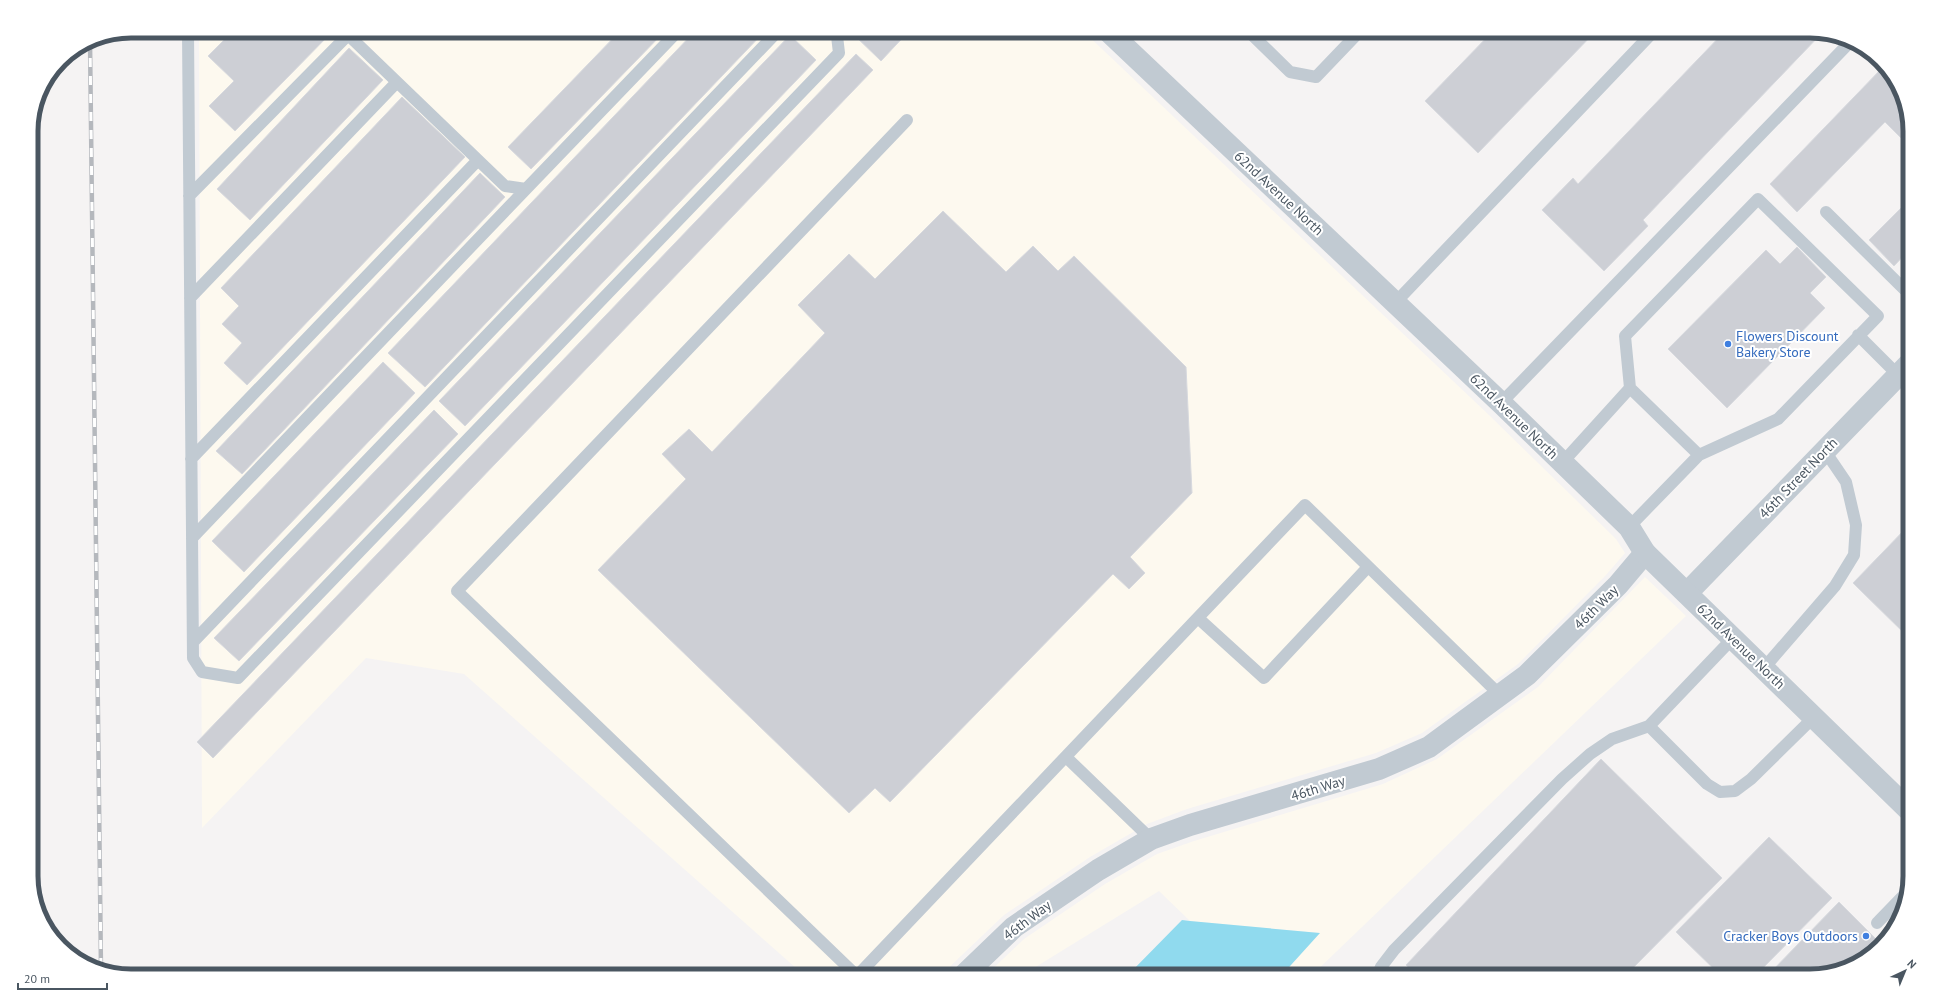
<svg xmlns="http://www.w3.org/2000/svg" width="1941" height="1007" font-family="'PT Sans',sans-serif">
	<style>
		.commercial { fill: #fdf9ef }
		.water { fill: #90daee }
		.building { fill: #cdcfd5; stroke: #d7d9de }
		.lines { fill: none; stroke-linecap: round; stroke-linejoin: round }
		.service { stroke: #c1cad2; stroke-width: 12 }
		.minor { stroke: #c1cad2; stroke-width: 22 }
		.tertiary { stroke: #c1cad2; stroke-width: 22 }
		.rail-casing { stroke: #b5b8bd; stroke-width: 4.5 }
		.rail { stroke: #fff; stroke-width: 3; stroke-dasharray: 9; stroke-linecap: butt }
		.shop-dot { fill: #3f7fe0; stroke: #fff; stroke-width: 1.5 }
		.labels { text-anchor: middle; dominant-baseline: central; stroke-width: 4; stroke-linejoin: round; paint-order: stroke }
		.street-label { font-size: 14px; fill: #4a5661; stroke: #fff }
		.shop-label { font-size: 14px; fill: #366cbe; stroke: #fff; text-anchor: start }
		.rim { fill: none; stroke: #4a5661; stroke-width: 5 }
	</style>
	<rect width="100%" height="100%" fill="#f5f3f3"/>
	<path class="commercial" d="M199 31H1083L1489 415 1616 539 1625 553 1606 575 1518 664 1422 733 1376 753 1187 809 1147 824 1090 857 1004 915 940 976H805L464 674 366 658 202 828Z
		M1645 577 1686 616 1311 976H1281L1319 933 1190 921 1159 891 1021 976H985L1024 939 1105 884 1157 854 1194 841 1383 784 1437 759 1538 687Z"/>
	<path class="water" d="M1182 920 1190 921 1320 933 1281 976H1127Z"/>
	<path class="building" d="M233 31 332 32 235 131 209 106 234 81 208 56Z
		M620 31H665L531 169 508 147Z
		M695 31H765L425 387 388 353Z
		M850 31H909L881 61Z
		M1493 31H1596L1478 153 1425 101Z
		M1725 31H1810L1821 34 1643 220 1648 226 1604 271 1542 210 1573 178 1578 184Z
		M790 35 816 60 465 426 439 401Z
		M349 48 383 80 250 220 217 189Z
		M856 54 873 70 213 758 197 742Z
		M1883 67 1893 76 1910 125V147L1885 122 1797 212 1770 184Z
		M402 97 465 157 247 385 224 363 242 343 222 324 239 306 221 288Z
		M480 173 505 197 242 474 216 451Z
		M1910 199V249L1894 266 1869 240Z
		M943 211 1006 272 1033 246 1058 271 1074 256 1186 367 1192 493 1130 557 1145 573 1129 589 1113 574 890 802 875 788 849 813 598 570 686 479 662 454 689 429 712 452 825 333 798 305 849 254 875 279Z
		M1797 247 1826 277 1810 293 1825 308 1727 408 1668 349 1766 250 1780 264Z
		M383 362 415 393 244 572 212 541Z
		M434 410 458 434 239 661 214 638Z
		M1910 524V639L1853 583Z
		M1601 759 1722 878 1625 976H1417L1406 965Z
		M1769 837 1832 898 1755 976H1721L1676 932Z
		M1839 902 1880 943 1865 959 1810 976H1767Z"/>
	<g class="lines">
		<path class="service" d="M188 31 193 658 202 672 238 678 839 53 837 36 831 31
			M344 31 505 186 526 189 678 31
			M1248 31 1290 72 1316 77 1360 31
			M189 196 348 35
			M1826 212 1905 290 1910 285
			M190 298 397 82
			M1395 303 1654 31
			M1858 335 1898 375
			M1630 388 1699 455
			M1501 403 1851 41
			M191 459 478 160
			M1562 463 1630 388 1625 336 1758 199 1878 316 1778 419 1699 455 1629 527
			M192 538 526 189
			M1198 618 1264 678 1368 567
			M193 642 778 31
			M1764 668 1835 586 1854 555 1856 525 1846 482 1825 451
			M1649 726 1707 784 1720 792 1735 791 1751 779 1814 717
			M1066 757 1151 839
			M1877 923 1906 893
			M857 976 457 591 907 120
			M857 976 1305 505 1500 695
			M1377 976 1381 967 1394 950 1562 779 1590 754 1612 739 1649 726 1733 638"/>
		<path class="minor" d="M1687 593 1910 363
			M963 976 1014 927 1098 870 1151 839 1190 825 1379 769 1429 747 1527 675 1618 585 1645 553"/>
		<path class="tertiary" d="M1108 31 1501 403 1629 527 1645 553 1910 811"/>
		<defs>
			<path id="rail" d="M90 40 101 969"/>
		</defs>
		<use href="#rail" class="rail-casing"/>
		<use href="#rail" class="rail"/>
	</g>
	<g class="shop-dot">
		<circle cx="1728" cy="344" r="4"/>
		<circle cx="1866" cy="936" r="4"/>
	</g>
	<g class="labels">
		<g class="street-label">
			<text transform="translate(1279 193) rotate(43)">62nd Avenue North</text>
			<text transform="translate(1514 416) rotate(44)">62nd Avenue North</text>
			<text transform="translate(1798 478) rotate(-46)">46th Street North</text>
			<text transform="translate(1596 607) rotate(-45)">46th Way</text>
			<text transform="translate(1741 646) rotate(44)">62nd Avenue North</text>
			<text transform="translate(1318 788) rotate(-17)">46th Way</text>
			<text transform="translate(1027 920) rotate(-37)">46th Way</text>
		</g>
		<g class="shop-label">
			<text x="1736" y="336">Flowers Discount<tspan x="1736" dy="16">Bakery Store</tspan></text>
			<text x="1858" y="936" text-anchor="end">Cracker Boys Outdoors</text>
		</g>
	</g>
	<path d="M0 0H1941V1007H0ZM131 38H1810A93 93 0 0 1 1903 131V876A93 93 0 0 1 1810 969H131A93 93 0 0 1 38 876V131A93 93 0 0 1 131 38Z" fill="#fff" fill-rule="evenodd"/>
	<path class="rim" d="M131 38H1810A93 93 0 0 1 1903 131V876A93 93 0 0 1 1810 969H131A93 93 0 0 1 38 876V131A93 93 0 0 1 131 38Z"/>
	<g transform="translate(1905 971) rotate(44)" stroke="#ffffff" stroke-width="3" paint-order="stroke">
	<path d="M0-3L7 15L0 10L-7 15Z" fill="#4a5661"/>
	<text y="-6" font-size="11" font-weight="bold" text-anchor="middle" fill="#4a5661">N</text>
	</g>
	<path d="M18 983v6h89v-6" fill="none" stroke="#4a5661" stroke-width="2"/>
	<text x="24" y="983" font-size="12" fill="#4a5661" stroke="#ffffff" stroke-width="3" paint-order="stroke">20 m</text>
</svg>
